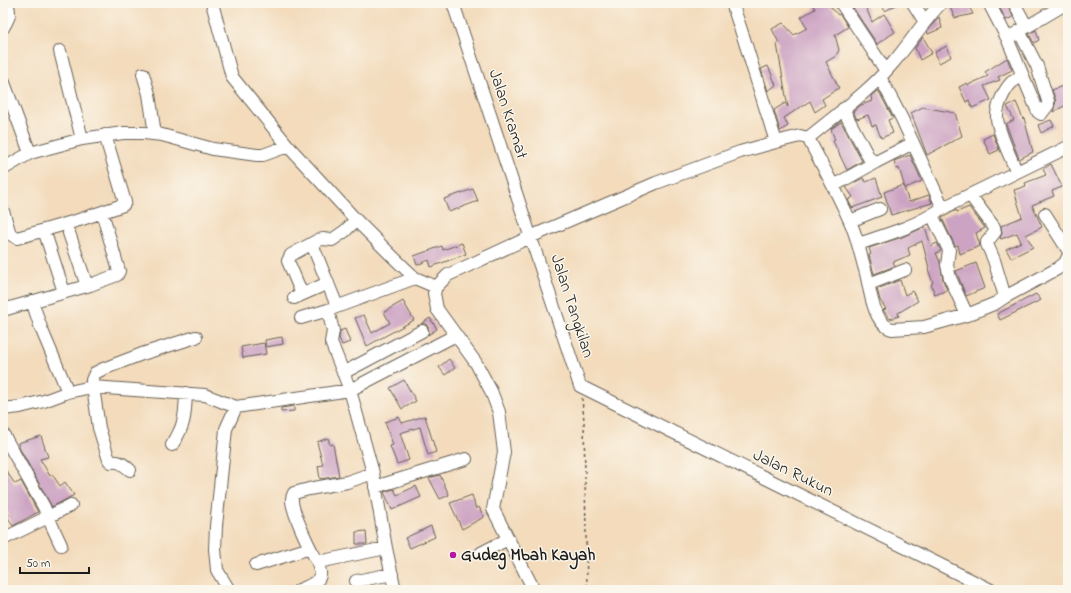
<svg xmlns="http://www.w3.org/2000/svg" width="1071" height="593" font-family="'Indie Flower',sans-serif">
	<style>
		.building { fill: #cca3c3 }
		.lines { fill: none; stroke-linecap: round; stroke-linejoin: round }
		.minor-casing { stroke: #675f54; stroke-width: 14 }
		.path { stroke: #675f54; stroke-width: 1.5; stroke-dasharray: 3 3; stroke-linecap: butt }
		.minor { stroke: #fff; stroke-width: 12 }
		.poi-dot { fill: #b5179e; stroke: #fbf7ec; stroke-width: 1.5 }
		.labels { text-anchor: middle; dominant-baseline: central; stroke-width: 3; stroke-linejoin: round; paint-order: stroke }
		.street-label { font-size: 17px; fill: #1c1c1c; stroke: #fbf7ec }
		.poi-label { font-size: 17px; font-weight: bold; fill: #1c1c1c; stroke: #fbf7ec; text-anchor: start }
	</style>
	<rect width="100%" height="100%" fill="#fbf7ec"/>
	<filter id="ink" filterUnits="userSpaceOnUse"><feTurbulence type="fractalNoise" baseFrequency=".025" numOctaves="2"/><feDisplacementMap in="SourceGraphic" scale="8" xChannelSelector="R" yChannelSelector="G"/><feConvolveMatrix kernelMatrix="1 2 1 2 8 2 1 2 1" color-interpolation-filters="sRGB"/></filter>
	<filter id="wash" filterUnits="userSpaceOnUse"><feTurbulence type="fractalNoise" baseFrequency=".012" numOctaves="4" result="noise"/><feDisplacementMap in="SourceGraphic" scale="16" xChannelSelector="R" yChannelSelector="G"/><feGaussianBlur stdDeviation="0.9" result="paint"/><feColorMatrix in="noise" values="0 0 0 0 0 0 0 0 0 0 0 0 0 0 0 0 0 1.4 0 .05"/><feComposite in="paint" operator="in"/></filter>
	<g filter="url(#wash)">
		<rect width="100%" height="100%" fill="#f3dbbc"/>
		<g id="blocks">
			<path class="building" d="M812 3H827L838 15 840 14 848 27 835 35 839 50 836 56 826 62 839 88 822 99 825 105 815 112 810 101 784 118 788 126 780 131 774 110 785 103 788 107 787 102 777 44 779 43 772 29 783 23 794 35 807 28 801 17 815 9Z
				M850 3H864L872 22 884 14 895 32 877 44Z
				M880 3H900L885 11Z
				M948 3H967L973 14 955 18Z
				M997 3H1007L1013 17 1006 20Z
				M939 17 942 28 928 34 927 31Z
				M1036 30 1039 40 1034 43 1029 34Z
				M923 37 932 53 920 60 915 48Z
				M947 46 951 57 939 63 935 52Z
				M1007 58 1012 70 998 77 1000 80 984 86 991 100 972 108 969 100 966 102 959 87 967 83 968 85 988 76 985 72Z
				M768 66 776 85 768 91 761 69Z
				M1068 84V104L1053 112 1056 101 1052 90Z
				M878 90 893 118 888 120 893 133 881 138 876 125 872 126 868 115 857 119 853 112 861 105 872 101 871 96Z
				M1016 102 1023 119 1024 118 1033 152 1019 159 1006 124 1014 120 1007 106Z
				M923 107 955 113 962 136 927 155 911 113Z
				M1051 120 1054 126 1041 133 1038 125Z
				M841 122 862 161 847 170 833 141 835 140 831 129Z
				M993 134 999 150 990 154 983 139Z
				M910 155 922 181 905 188 899 168 896 169 894 161Z
				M1051 164 1062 187 1052 191 1054 196 1032 205 1042 227 1026 235 1033 247 1011 258 1006 249 1021 242 1017 233 1001 239 1000 238 1002 233 1001 226 1022 217 1014 190 1026 186 1025 183 1046 175 1043 169Z
				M863 178 866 182 876 178 882 197 852 208 848 200 853 197 846 187Z
				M903 185 909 202 929 195 932 203 891 215 884 192Z
				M473 189 478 201 449 212 444 199Z
				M969 207 985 228 976 233 980 246 960 254 958 245 955 246 942 218 956 210 957 212Z
				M925 227 931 246 937 243 941 251 936 253 940 262 943 280 947 290 935 295 931 284 933 283 928 269 929 268 922 241 908 248 910 255 893 262 895 266 874 274 869 255 871 254 869 248 902 237Z
				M462 243 466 254 431 267 429 260 417 265 414 256 442 246 443 250Z
				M976 263 985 288 966 296 956 271Z
				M900 280 905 295 912 291 918 301 898 313 899 316 890 319 883 310 886 309 880 300 877 289Z
				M1036 294 1041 300 1000 320 997 314Z
				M403 301 414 320 367 346 355 318 364 315 372 333 390 323 384 312Z
				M430 318 437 329 428 335 429 331 428 327 426 324H421Z
				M345 329 350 342 342 345 339 338 340 331Z
				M282 337 283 344 266 347 265 340Z
				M264 343 266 354 243 358 241 347Z
				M449 359 455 368 445 375 439 367Z
				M404 380 416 401 402 409 390 388Z
				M294 406V411L281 412V408Z
				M425 416 436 452 428 455 420 427 400 433 409 460 397 464 390 446 393 445 385 422 399 417 402 423Z
				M41 436 48 457 40 459 50 476 52 474 60 486 65 482 74 495 52 507 20 449 18 443Z
				M328 438 330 445 333 444 339 476 320 479 318 466 323 465 317 442Z
				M3 466 15 484 21 481 38 512 13 526 7 516 9 515 3 505Z
				M440 475 449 495 440 499 429 478Z
				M416 486 421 497 392 510 384 492 394 489 397 495Z
				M472 495 476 509 479 507 484 517 462 529 450 503Z
				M431 526 435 537 410 548 405 538Z
				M366 531 367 544H356V532Z"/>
		</g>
	</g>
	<g filter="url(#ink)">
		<use href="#blocks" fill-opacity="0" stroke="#675f54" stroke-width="1"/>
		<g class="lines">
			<defs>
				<path id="minor" d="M212 3 232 77 288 146
					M453 3 580 386 991 590
					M732 3 744 39 776 142
					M841 3 886 71
					M913 3 925 22
					M989 3 1007 38 1038 112 1041 114 1048 105V101L1037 66 1019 31
					M1014 3 1027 27
					M3 28C9 18 11 14 7 3
					M1013 35 1067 3
					M60 51 82 139
					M143 74 149 94 155 134
					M880 77 902 119 943 208 1068 147
					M3 80 30 153
					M843 109 869 158 874 162H876L913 143
					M808 138C823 167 839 195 852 226 858 241 861 257 866 273 870 289 873 324 892 329L924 327 967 315 996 303 1005 297 1057 269 1065 263 1068 257
					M3 169 30 153 82 139 123 133H144L162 135 213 149 257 155H263L288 146 356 220 392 256 415 278 436 287
					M1016 171C1010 155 1000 137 997 119 996 107 1004 90 1012 82 1015 80 1019 78 1023 76
					M833 186 876 162
					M970 195 994 227 995 232 987 242V244L994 260 1005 297
					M3 211 10 234 17 238 79 220 123 205 125 202 124 199 105 135
					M1045 214 1068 250
					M932 215 949 250 947 265 950 278 967 315
					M850 221 880 209
					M44 230 64 292
					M69 233 87 286
					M312 244 337 306
					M858 244C885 235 914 227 938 211
					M869 284 905 270
					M302 294 288 261 291 255 318 240 323 239 332 240 345 231 356 220
					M294 298 328 283
					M32 301 41 328 68 392
					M3 310 90 285 117 275 119 271 102 212
					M328 310 333 331 331 342 350 390 373 473 386 548 395 590
					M301 318 328 310 415 278
					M343 373 422 331
					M3 409 20 407 44 401 68 392 92 387 205 395 236 407 350 390 456 335
					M3 434 44 507 48 517 3 539
					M172 445C185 425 185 416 186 393
					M130 470C123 464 120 461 111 462L109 460 99 428 92 380 95 373 103 369 142 354 196 337
					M373 473 347 482 309 489 294 493C293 495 292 497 292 499 291 510 311 552 318 562L386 548
					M375 487 466 459
					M61 545 48 517 71 505
					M481 553 508 539
					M256 565 310 548
					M356 581 392 574
					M229 590 217 570 215 549 216 526 226 429 236 407
					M299 590C306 587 319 583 320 575 321 571 318 566 318 562
					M534 590 493 509 504 452 499 412 491 391 476 363 437 309 434 293 436 287 448 275 461 269 530 237 656 183 740 152 776 142 800 136 808 138C837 114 869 92 893 63 910 43 923 22 941 3"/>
			</defs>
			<use href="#minor" class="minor-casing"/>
			<path class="path" d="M582 398 584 421 587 590"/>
			<use href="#minor" class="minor"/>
		</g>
	</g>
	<circle class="poi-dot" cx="453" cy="555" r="4"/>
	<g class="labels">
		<g class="street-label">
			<text transform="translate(508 114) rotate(72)">Jalan Kramat</text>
			<text transform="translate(572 306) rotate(72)">Jalan Tangkilan</text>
			<text transform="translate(793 473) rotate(26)">Jalan Rukun</text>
		</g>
		<g class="poi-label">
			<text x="461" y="555">Gudeg Mbah Kayah</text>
		</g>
	</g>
	<rect width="1071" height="593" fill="none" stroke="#fbf7ec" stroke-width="16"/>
	<path d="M20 567v6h69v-6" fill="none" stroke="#1c1c1c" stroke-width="2"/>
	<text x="26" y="567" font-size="12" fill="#1c1c1c" stroke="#fbf7ec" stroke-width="3" paint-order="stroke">50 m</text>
</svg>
